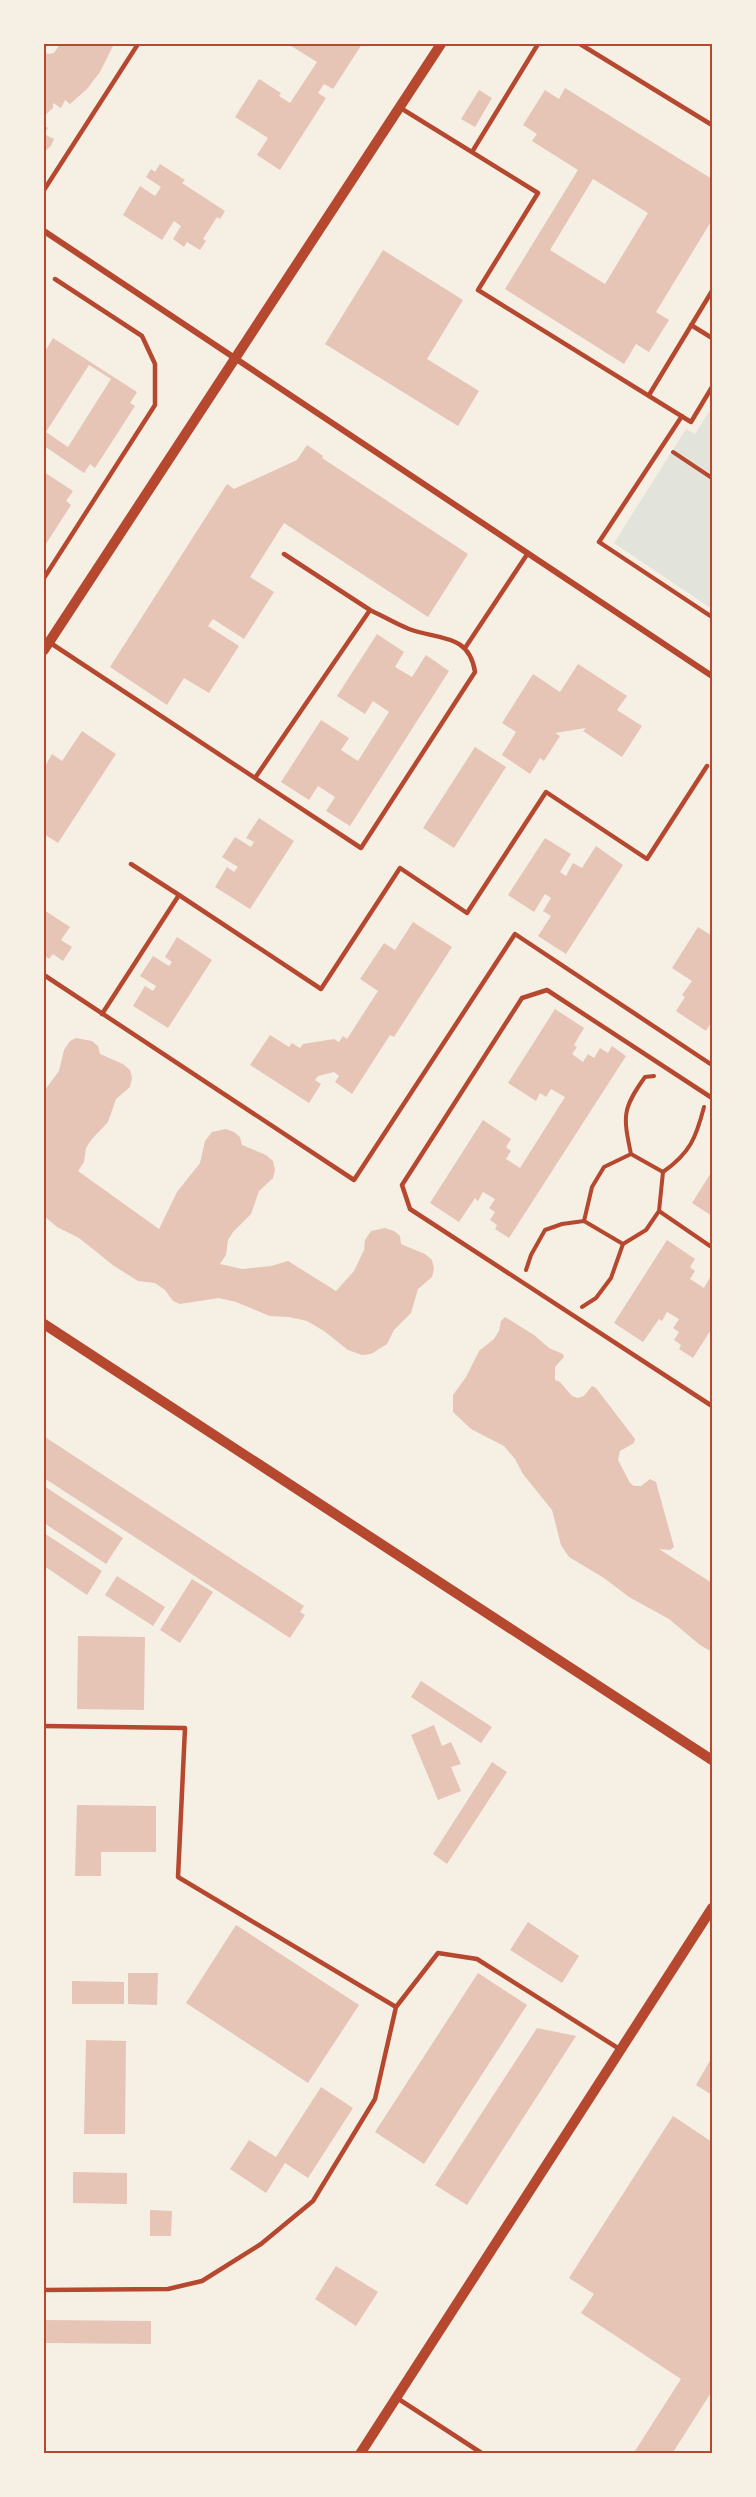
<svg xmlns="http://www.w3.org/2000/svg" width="756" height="2497" font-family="Ubuntu,sans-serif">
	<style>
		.green { fill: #e2e4dc }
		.building { fill: #e6c5b7; fill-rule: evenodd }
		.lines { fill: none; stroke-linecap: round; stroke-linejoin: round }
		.path { stroke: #b5482f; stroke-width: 4 }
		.service { stroke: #b5482f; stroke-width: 4.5 }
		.minor { stroke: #b5482f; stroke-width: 6 }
		.tertiary { stroke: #b5482f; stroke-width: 10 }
		.neatline { fill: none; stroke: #b5482f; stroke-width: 2 }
	</style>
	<rect width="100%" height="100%" fill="#f6efe4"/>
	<path class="green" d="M712 407V609L614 543 686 429 695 434Z"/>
	<path class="building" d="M60 44H114L100 72 87 89 70 104 65 100 61 108 53 103V108L44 116V52L48 54 54 53Z
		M288 44H362L333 89 324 84 318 93 326 98 280 170 257 155 268 138 235 117 259 79 281 93 279 96 290 103 317 62Z
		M565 88 712 179V220L656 312 669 320 649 352 636 344 624 364 505 289 578 170 532 141 537 134 523 125 545 90 559 99ZM593 179 648 213 605 284 550 250Z
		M479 90 492 98 475 127 461 119Z
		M44 125 48 128 44 134 54 139 51 146 44 152Z
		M160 164 185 180 182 183 225 211 220 219 217 217 203 239 206 241 200 250 187 242 184 247 173 239 181 226 174 221 162 240 123 215 140 186 155 196 161 187 146 177 151 169 155 172Z
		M383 250 463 300 427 359 479 391 458 426 325 344Z
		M53 338 137 392 130 403 135 406 95 468 90 464 84 473 44 446V353ZM89 365 111 379 68 447 46 432Z
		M307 445 323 456 322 458 468 554 428 617 284 523 250 577 274 592 244 639 213 619 208 626 239 646 209 693 184 678 167 705 110 667 227 484 234 489 297 460Z
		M44 472 73 491 66 501 71 505 44 547Z
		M377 634 404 652 395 667 412 677 426 655 449 671 350 826 326 811 335 797 318 786 309 800 281 782 321 720 349 738 341 750 358 761 389 712 373 701 365 714 337 696Z
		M578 664 627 696 617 710 642 726 622 757 583 731 586 728 555 733 560 736 544 761 540 758 530 774 502 755 516 732 502 723 533 674 560 692Z
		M82 731 116 754 58 843 44 834V768L52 754 62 761Z
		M475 747 506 767 454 848 423 828Z
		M259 818 294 841 250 909 215 887 227 867 234 872 238 867 222 857 235 837 251 847 254 842 246 838Z
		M545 838 571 854 560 872 566 876 573 863 582 868 596 846 623 865 566 954 538 936 551 916 543 911 551 898 545 894 534 912 508 895Z
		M44 910 70 927 61 940 72 947 63 961 53 954 49 959 44 955Z
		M413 922 452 947 394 1037 390 1035 352 1094 335 1082 339 1076 334 1072 318 1076 315 1080 321 1084 309 1103 250 1065 270 1035 289 1047 292 1043 300 1048 303 1044 334 1039 339 1042 343 1036 347 1039 378 991 360 979 384 943 395 950Z
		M698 927 712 936V1021L706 1031 676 1011 685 997 682 995 692 981 672 968Z
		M177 937 212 960 168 1028 133 1006 145 986 153 991 156 986 140 976 153 956 169 966 172 962 165 957Z
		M555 1009 584 1028 574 1045 577 1047 572 1054 583 1062 588 1054 594 1058 600 1048 608 1053 612 1046 626 1056 509 1238 495 1229 497 1225 490 1220 495 1212 489 1208 495 1199 483 1192 478 1201 475 1198 459 1222 430 1203 483 1120 511 1139 506 1147 511 1151 506 1159 520 1168 565 1097 551 1089 546 1097 540 1093 536 1101 508 1083Z
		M76 1038 92 1041 98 1046 100 1054 123 1064 130 1070 132 1078 130 1087 116 1099 108 1122 91 1140 86 1148 84 1162 78 1171 159 1229 177 1192 200 1163 205 1141 212 1132 226 1129 234 1132 240 1137 242 1145 266 1155 273 1161 275 1170 273 1178 259 1191 251 1214 233 1232 228 1240 226 1255 220 1264 242 1269 271 1266 288 1261 336 1291 354 1271 364 1250 365 1240 371 1231 385 1228 394 1231 400 1236 401 1244 425 1254 432 1260 434 1269 432 1277 418 1289 411 1313 394 1330 387 1344 371 1354 362 1355 348 1350 324 1331 307 1321 289 1317 270 1316 236 1302 219 1298 180 1304 173 1301 165 1290 155 1283 138 1281 114 1266 79 1238 57 1227 44 1216V1091L59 1071 64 1050 70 1041Z
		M712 1171V1216L692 1203Z
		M667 1240 695 1259 690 1267 695 1271 690 1279 704 1288 712 1274V1328L693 1358 679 1349 681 1345 674 1340 679 1332 673 1328 679 1319 667 1312 662 1321 659 1319 643 1342 614 1323Z
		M505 1317 534 1335 549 1348 563 1354 564 1357 555 1367V1380L560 1382 572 1396 578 1398 584 1396 592 1386 596 1388 635 1439 634 1443 620 1451 618 1460 630 1483 634 1486H641L650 1479 656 1482 674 1547 670 1550 659 1549 712 1583V1652L700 1645 669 1619 629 1597 604 1578 569 1557 561 1545 552 1510 523 1474 515 1459 504 1446 471 1429 453 1412V1395L466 1377 479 1351 494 1339 499 1331 501 1321Z
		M45 1437 304 1606 300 1612 305 1615 290 1638 44 1478Z
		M44 1486 123 1538 106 1564 44 1523Z
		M44 1533 102 1571 87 1595 44 1566Z
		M117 1576 165 1607 153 1626 105 1595Z
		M192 1579 213 1592 180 1643 160 1630Z
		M78 1636 145 1637 144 1710 77 1709Z
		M421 1681 492 1727 481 1743 411 1697Z
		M434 1725 442 1746 451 1742 461 1764 451 1767 461 1791 438 1800 411 1735Z
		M492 1762 507 1772 447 1864 433 1854Z
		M77 1805 156 1806V1852H101V1876H75Z
		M528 1922 579 1956 562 1983 510 1950Z
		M236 1925 359 2005 308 2083 186 2003Z
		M128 1973H158L157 2005 128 2004Z
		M478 1973 527 2005 424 2164 375 2132Z
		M72 1981 124 1982V2004H72Z
		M537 2028 576 2036 467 2205 435 2185Z
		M86 2040 126 2041 125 2134H84Z
		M712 2057V2095L696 2085Z
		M321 2087 353 2108 308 2178 285 2163 266 2193 230 2169 249 2140 276 2157Z
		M673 2116 712 2142V2391L672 2454H633L681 2379 581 2313 594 2294 569 2278Z
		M73 2172 127 2173V2204L73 2203Z
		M150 2210 172 2211 171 2236H150Z
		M336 2266 378 2292 356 2326 315 2299Z
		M46 2320 151 2321V2344L46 2343Z"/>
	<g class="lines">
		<path class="path" d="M673 452 712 478
			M631 1154C623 1116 622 1109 645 1077L654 1076
			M659 1211 663 1172C690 1153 696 1138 704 1107
			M584 1221 592 1187 604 1167 631 1154 663 1172
			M526 1270 531 1255 545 1230 562 1224 584 1221 623 1244
			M582 1307 596 1298 611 1278 623 1244 646 1230 659 1211 710 1246"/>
		<path class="service" d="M580 44 712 125
			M399 107 538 193 478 290 691 422 712 387
			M472 152 538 44
			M44 190 138 44
			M691 325 712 338
			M649 395 712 291
			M682 416 599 542 712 617
			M284 554 370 610
			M44 578 155 405V364L142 336 55 279
			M49 642 361 848 475 672C469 633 438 640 409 629 396 624 383 616 370 610L255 778
			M465 648 528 553
			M179 895 321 989 400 868 467 913 546 792 647 859 707 766
			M44 975 354 1180 515 934 712 1065
			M102 1014 179 895 131 864
			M712 1098 547 990 522 998 402 1185 410 1209 712 1406
			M44 1726 185 1728 178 1877 396 2007
			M44 2290 168 2289 202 2281 261 2244 313 2201 375 2099 396 2007 438 1953 477 1959 621 2050
			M397 2398 483 2454"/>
		<path class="minor" d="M44 231 712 676"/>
		<path class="tertiary" d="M44 650 441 44
			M44 1324 712 1760
			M360 2454 712 1908"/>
	</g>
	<rect width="756" height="2497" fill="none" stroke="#f6efe4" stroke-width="90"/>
	<rect x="45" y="45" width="666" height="2407" class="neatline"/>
</svg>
